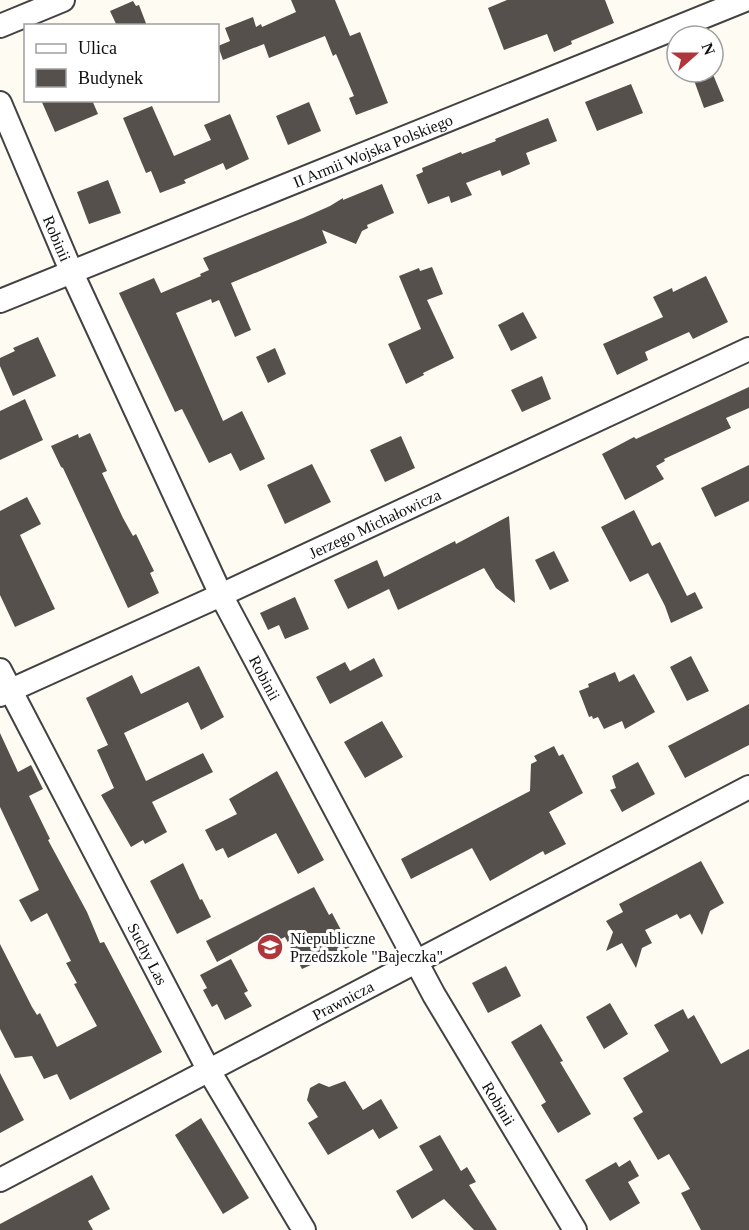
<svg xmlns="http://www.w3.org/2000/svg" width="749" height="1230" font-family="'Times New Roman',serif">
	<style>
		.building { fill: #56504c }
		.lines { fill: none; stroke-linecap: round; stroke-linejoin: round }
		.minor-casing { stroke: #424242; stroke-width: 26 }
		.minor { stroke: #fff; stroke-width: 22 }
		.labels { text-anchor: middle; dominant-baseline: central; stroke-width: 6; stroke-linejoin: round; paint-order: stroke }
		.street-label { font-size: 16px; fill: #0f0f0f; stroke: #fff }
		.poi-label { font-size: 16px; fill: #0f0f0f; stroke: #fff; text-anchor: start }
	</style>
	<rect width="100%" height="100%" fill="#fdfbf2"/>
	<path class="building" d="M291 0H335L350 36 360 32 388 103 356 115 349 98 354 96 336 54 333 56 325 36 269 58 264 44 223 60 218 46 230 41 225 28 253 17 256 27 261 24 262 27 296 12Z
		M507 0H605L614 23 571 41 572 44 554 52 547 34 504 50 488 8Z
		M133 1 136 6 139 5 147 26H117L110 11Z
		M691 72H712L724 101 704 108Z
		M631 84 643 113 597 131 585 102Z
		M41 100H92L98 114 55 132Z
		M309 102 321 131 288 145 276 116Z
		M152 106 174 156 211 140 204 125 230 114 249 159 226 170 223 163 184 180 186 183 160 193 151 171 146 173 123 118Z
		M548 118 557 141 526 153 530 164 502 176 500 170 466 183 472 195 451 203 449 196 428 204 416 175 423 172 422 168 461 152 462 154 496 141 495 139Z
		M108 180 121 213 89 224 77 192Z
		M382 184 394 213 367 225 368 228 362 231 356 244 322 230 327 243 231 283 251 330 235 337 219 300 212 303 211 299 176 313 223 421 242 411 265 459 240 471 231 453 209 463 182 409 175 412 119 293 154 278 161 293 201 276 200 274 209 270 203 258 303 218 330 206 343 198V200Z
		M432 267 443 294 427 300 454 358 423 373 424 375 406 384 388 344 421 329 399 276 419 268 420 271Z
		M706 276 728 322 693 339 689 332 645 352 648 360 617 375 603 344 663 317 653 297 672 288 673 292Z
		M523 312 537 338 511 351 498 325Z
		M38 337 56 376 13 396 0 366V358L15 351 13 348Z
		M275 348 286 374 268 383 256 357Z
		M542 376 551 399 522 412 511 390Z
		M749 387V408L726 418 731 428 664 459 665 461 656 466 664 479 625 500 602 454 634 437 636 439Z
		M25 399 43 440 0 460V411Z
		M90 433 107 471 102 473 123 518 133 536 136 534 154 571 150 573 159 593 128 608 63 468 61 467 51 446 78 434 79 438Z
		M401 436 415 468 385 482 370 450Z
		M312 464 331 502 285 524 267 485Z
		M749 465V501L715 517 701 488Z
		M27 497 41 524 20 535 55 609 15 627 0 595V511Z
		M634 510 652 546 660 542 687 596 695 592 703 608 671 623 665 606 648 573 630 582 601 527Z
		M509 516 515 603 496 588 484 568 398 610 389 589 348 609 334 580 377 560 384 577 455 541 456 544Z
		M554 551 569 581 550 590 535 560Z
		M295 597 309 629 285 639 279 625 268 630 260 613Z
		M691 656 709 691 687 701 670 667Z
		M374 658 383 676 330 704 316 677 345 662 350 671Z
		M199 666 224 717 201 730 188 702 124 733 146 781 203 753 213 772 152 802 167 832 145 844 143 840 131 847 101 795 114 788 97 750 108 745 86 698 132 675 141 694Z
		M615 672 619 682 634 674 655 712 625 729 622 721 604 729 598 717 593 719 592 716 589 717 579 691 589 687 588 684Z
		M749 704V745L685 778 668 746Z
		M382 721 403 757 365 778 344 742Z
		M0 733 18 772 31 765 43 789 29 796 50 839 48 840 87 912 100 943 104 942 162 1052 70 1100 57 1074 44 1079 32 1056 15 1058 0 1029V944L32 1007 37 1015 40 1013 57 1047 97 1026 74 984 77 983 66 963 71 961 47 913 31 922 19 900 39 890 0 807Z
		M554 746 559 756 563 754 583 793 549 812 566 844 545 855 543 851 490 881 472 848 411 879 401 859 530 791 531 764 537 761 534 756Z
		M638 762 655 794 622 812 610 790 616 788 612 776Z
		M277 771 324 860 298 874 276 833 228 858 223 848 216 851 205 830 237 814 229 799Z
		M701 861 724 903 710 911 702 935 690 914 680 919 677 914 645 930 652 943 642 948 636 968 622 943 606 951 613 932 606 921 623 912 619 904Z
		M183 863 200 900 202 899 211 917 177 934 150 881Z
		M314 887 329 915 332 913 350 947 302 969 285 937 275 942 271 933 217 962 206 941Z
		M231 959 248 991 244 993 252 1006 225 1020 217 1004 212 1007 203 990 207 988 200 975Z
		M506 966 521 996 488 1013 472 983Z
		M610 1003 628 1034 604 1049 586 1017Z
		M683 1009 688 1019 694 1015 721 1064 749 1049V1230H701L681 1193 690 1189 669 1154 658 1160 633 1118 643 1112 623 1078 669 1051 654 1025Z
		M541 1024 563 1061 560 1062 591 1114 558 1133 541 1105 546 1102 511 1042Z
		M0 1073 24 1120 0 1133Z
		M345 1081 363 1110 381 1099 398 1128 379 1139 373 1129 328 1155 308 1123 318 1117 307 1100 310 1088 319 1083 329 1087Z
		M201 1118 249 1198 223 1214 175 1135Z
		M440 1135 461 1171 467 1167 476 1182 469 1185 497 1230H474L444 1199 412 1219 396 1191 433 1170 419 1146Z
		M630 1160 639 1176 628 1182 640 1203 610 1221 585 1180 616 1162 619 1167Z
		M92 1175 110 1209 88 1221 93 1230H0V1224Z"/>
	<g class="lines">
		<defs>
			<g id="minor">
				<path d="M0 26 63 0"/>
				<path id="s1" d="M0 103 72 273 221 595 434 995 575 1230"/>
				<path id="s2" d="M0 301 745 0"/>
				<path id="s3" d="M0 670 209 1071 304 1230"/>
				<path id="s4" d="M0 695 221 595 749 349"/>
				<path id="s5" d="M0 1180 749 787"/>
			</g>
		</defs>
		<use href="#minor" class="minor-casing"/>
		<use href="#minor" class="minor"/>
	</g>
	<defs>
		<symbol id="school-disc" viewBox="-11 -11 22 22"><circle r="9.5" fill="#af373b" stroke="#fff"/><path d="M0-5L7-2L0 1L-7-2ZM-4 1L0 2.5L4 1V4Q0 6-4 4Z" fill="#fff"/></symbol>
	</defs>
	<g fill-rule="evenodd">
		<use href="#school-disc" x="255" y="932" width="30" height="30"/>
	</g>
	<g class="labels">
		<g class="street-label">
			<text stroke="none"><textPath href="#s2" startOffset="402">II Armii Wojska Polskiego</textPath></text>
			<text stroke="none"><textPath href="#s1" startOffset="147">Robinii</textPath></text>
			<text stroke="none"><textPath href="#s4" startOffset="412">Jerzego Michałowicza</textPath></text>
			<text stroke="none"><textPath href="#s1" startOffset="633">Robinii</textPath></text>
			<text stroke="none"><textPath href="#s3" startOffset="320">Suchy Las</textPath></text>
			<text stroke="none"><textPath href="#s5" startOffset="387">Prawnicza</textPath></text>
			<text stroke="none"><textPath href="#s1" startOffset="1119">Robinii</textPath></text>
		</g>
		<g class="poi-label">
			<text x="290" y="938">Niepubliczne<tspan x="290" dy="18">Przedszkole "Bajeczka"</tspan></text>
		</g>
	</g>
	<rect x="24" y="24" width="195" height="78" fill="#ffffff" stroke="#9f9f9f" stroke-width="1.5"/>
	<rect x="36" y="44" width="30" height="9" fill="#ffffff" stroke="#9f9f9f" stroke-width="1.5"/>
	<text x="78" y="54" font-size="18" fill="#0f0f0f">Ulica</text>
	<rect x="36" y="69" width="30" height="18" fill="#56504c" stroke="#9f9f9f" stroke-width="1.5"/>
	<text x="78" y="84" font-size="18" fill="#0f0f0f">Budynek</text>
	<g transform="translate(695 54) rotate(69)"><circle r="28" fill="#ffffff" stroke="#9f9f9f" stroke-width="1.5"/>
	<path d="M0-4.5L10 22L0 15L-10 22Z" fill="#af373b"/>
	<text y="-9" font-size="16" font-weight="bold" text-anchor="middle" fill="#0f0f0f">N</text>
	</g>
</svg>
